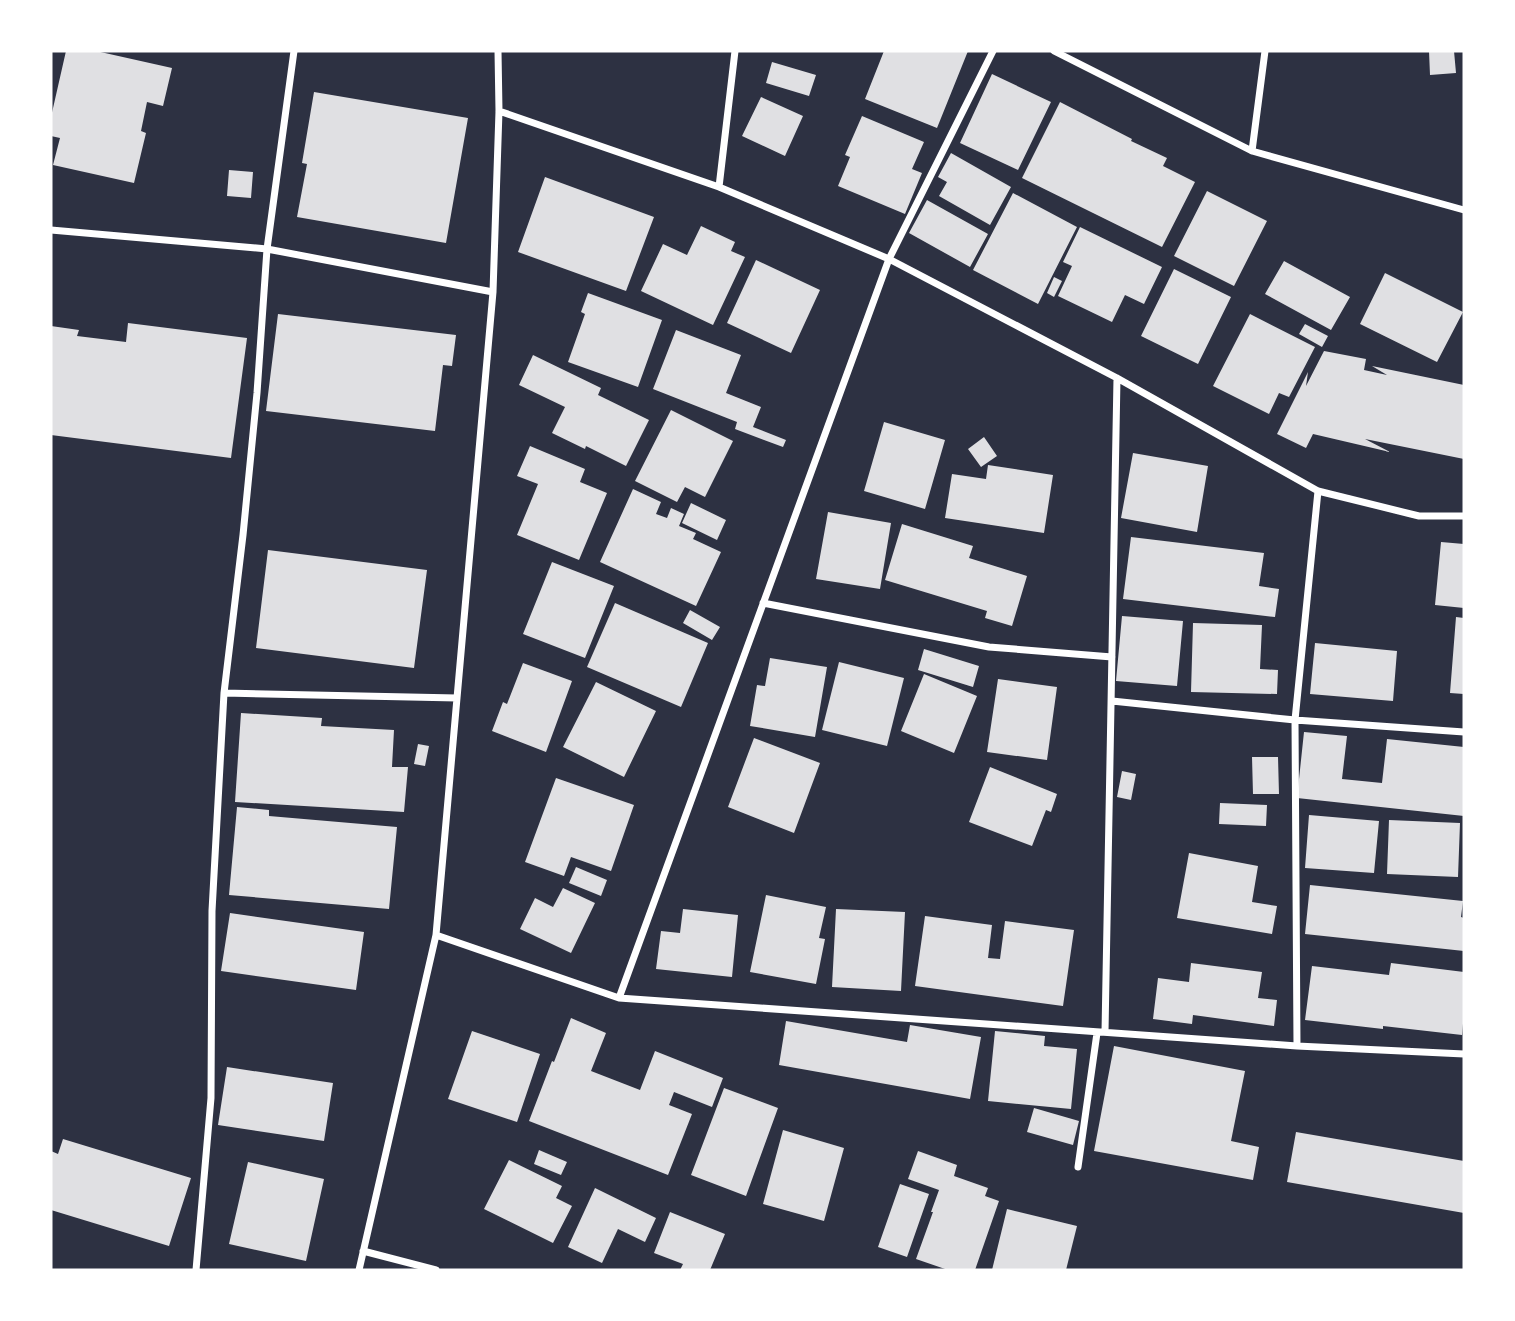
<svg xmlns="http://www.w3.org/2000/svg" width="1515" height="1321" font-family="Barlow,sans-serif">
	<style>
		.building { fill: #e0e0e3 }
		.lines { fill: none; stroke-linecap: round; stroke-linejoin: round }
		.minor { stroke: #fff; stroke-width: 7 }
	</style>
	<rect width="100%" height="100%" fill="#2d3142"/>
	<path class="building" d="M66 51H96L172 68 163 106 147 102 141 131 146 133 134 183 53 165 60 138 51 136V117Z
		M884 51H968L937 128 865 99Z
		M1429 51H1454L1456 73 1430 75Z
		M772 62 816 75 809 96 766 83Z
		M992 74 1051 102 1018 170 960 143Z
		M314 92 468 118 446 243 297 217 307 164 302 163Z
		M761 97 803 116 785 156 742 136Z
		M1060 102 1132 139 1131 141 1167 158 1163 166 1195 182 1162 247 1022 178Z
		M862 116 924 142 912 169 922 173 905 214 838 186 850 157 845 155Z
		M951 153 1011 187 990 225 939 196 947 182 938 177Z
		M229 170 253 172 251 198 227 196Z
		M545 177 654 217 626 291 518 252Z
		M1207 191 1267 221 1234 286 1174 256Z
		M1013 193 1077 227 1038 304 973 270Z
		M927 200 988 234 970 267 909 233Z
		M701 226 735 242 731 251 745 257 713 325 641 291 663 244 687 255Z
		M1080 227 1162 267 1144 304 1125 295 1112 322 1058 296 1072 266 1063 262Z
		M756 260 820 290 791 353 727 323Z
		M1284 261 1350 297 1331 330 1265 294Z
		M1174 269 1231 297 1198 364 1141 336Z
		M1385 273 1463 312 1437 362 1360 324Z
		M1054 277 1062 281 1054 297 1047 293Z
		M588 293 662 320 638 387 568 362 585 314 581 312Z
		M278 314 456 335 452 366 443 365 435 431 266 411Z
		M1250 314 1315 347 1289 397 1279 393 1269 414 1213 386Z
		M128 323 247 338 231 458 51 435V326L79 330 77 336 126 342Z
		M1305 324 1328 336 1322 347 1299 334Z
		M676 330 741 355 726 393 761 407 753 427 786 440 783 447 735 429 737 422 653 389Z
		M1324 351 1366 359 1364 370 1387 375 1372 366 1464 385V459L1365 439 1390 452 1313 434 1306 448 1277 434 1308 372 1306 386Z
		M533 355 601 388 598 395 649 420 626 466 586 446 585 449 552 433 565 407 519 385Z
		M671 410 733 441 705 497 685 487 677 502 635 481Z
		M884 422 945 440 925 509 864 491Z
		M984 437 997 456 981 467 968 449Z
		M530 446 585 469 580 482 607 493 579 560 517 535 538 484 517 476Z
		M1133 453 1208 466 1197 532 1121 518Z
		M988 465 1053 475 1044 533 945 518 952 474 986 479Z
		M633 489 661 502 656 514 667 518 671 508 684 514 679 526 696 533 693 539 721 552 696 606 600 562Z
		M691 503 726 520 717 540 682 523Z
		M828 512 891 523 880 589 816 579Z
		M902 524 973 546 969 558 1027 576 1012 626 985 618 987 611 885 580Z
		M1131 537 1264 553 1259 586 1279 589 1275 617 1123 599Z
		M1441 542 1464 544V608L1435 605Z
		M268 550 427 570 414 668 256 648Z
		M552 562 614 586 585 658 523 634Z
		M615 603 708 643 681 707 587 667Z
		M690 610 720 627 712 640 683 623Z
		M1122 616 1183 621 1177 686 1116 681Z
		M1456 617 1464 618V694L1450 693Z
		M1193 623 1262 625 1260 669 1278 670 1277 694 1191 692Z
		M1315 643 1397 651 1393 701 1310 694Z
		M924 649 979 666 973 687 918 670Z
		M770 658 827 667 815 737 750 726 757 685 765 686Z
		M839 662 904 678 887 746 822 730Z
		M523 663 572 681 546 752 492 731 503 702 507 704Z
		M924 674 977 696 954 753 901 731Z
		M998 679 1057 687 1047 760 987 752Z
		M596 682 656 711 624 777 563 747Z
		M241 713 322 718 321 726 394 730 392 767H408L404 812 235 802Z
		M1304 732 1347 736 1342 779 1382 783 1387 739 1464 747V816L1297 798Z
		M754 738 820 763 794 833 728 807Z
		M418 744 429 746 425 766 414 764Z
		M1252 757H1278L1279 794H1253Z
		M990 767 1057 794 1051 812 1046 810 1032 846 969 822Z
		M1122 771 1136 774 1131 800 1117 797Z
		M556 778 634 805 611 871 571 857 564 876 525 862Z
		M1220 803 1267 805 1266 826 1219 824Z
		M237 807 269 810V816L397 827 389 909 229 895Z
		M1309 815 1379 821 1374 873 1305 868Z
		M1389 820 1460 823 1458 877 1387 874Z
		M1189 853 1258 866 1252 902 1277 906 1272 934 1177 918Z
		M576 867 607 880 601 896 569 883Z
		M1310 885 1463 901 1461 917 1464 918V951L1305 934Z
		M563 888 595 903 571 953 520 929 535 898 553 907Z
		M766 895 826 907 819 938 825 939 816 984 750 972Z
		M683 909 738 915 732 977 656 969 661 931 680 933Z
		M836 909 905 912 901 991 832 987Z
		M230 913 364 932 356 990 221 971Z
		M925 916 992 925 988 958 1000 959 1005 921 1074 930 1063 1006 915 986Z
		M1191 963 1262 972 1258 998 1277 1000 1274 1026 1193 1015 1192 1024 1153 1019 1158 978 1189 982Z
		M1391 963 1464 972V1012L1462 1035 1383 1026V1029L1305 1020 1312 966 1389 975Z
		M571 1018 606 1033 591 1071 640 1090 655 1051 723 1078 712 1107 674 1092 669 1105 692 1114 668 1175 529 1121 552 1061 554 1062Z
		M786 1021 907 1042 910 1025 981 1037 970 1099 779 1065Z
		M472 1031 540 1054 517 1122 448 1099Z
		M995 1031 1045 1036 1044 1046 1077 1049 1071 1109 988 1101Z
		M1114 1046 1245 1071 1231 1141 1259 1147 1253 1180 1094 1151Z
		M227 1067 333 1083 324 1141 218 1125Z
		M724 1088 778 1108 746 1196 691 1175Z
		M1034 1108 1079 1121 1073 1145 1027 1132Z
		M783 1130 844 1148 824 1221 763 1204Z
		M1296 1132 1464 1161V1213L1287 1182Z
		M63 1139 191 1178 169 1246 51 1210V1151L58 1154Z
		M539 1150 567 1162 561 1175 534 1164Z
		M918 1151 957 1165 954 1176 988 1188 985 1196 999 1201 975 1270H948L916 1259 933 1212H931L939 1190 908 1179Z
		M509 1160 562 1186 556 1198 572 1206 553 1243 484 1209Z
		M248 1162 324 1179 306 1261 229 1244Z
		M900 1184 929 1194 907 1257 878 1247Z
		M595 1188 656 1218 645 1242 618 1229 602 1263 568 1247Z
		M1007 1209 1077 1226 1066 1270H992Z
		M670 1212 725 1234 710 1270H680L683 1264 654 1253Z"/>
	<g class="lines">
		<path class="minor" d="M1054 51 1252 151 1464 210
			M499 111 719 187 889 259 1117 378 1318 491 1419 516H1464
			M1252 151 1265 51
			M719 187 735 51
			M51 230 267 249 493 292
			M763 603 989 647 1112 657
			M224 693 457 698
			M1112 701 1295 720 1318 491
			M436 935 619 998 1297 1046 1464 1054
			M619 998 889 259 993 51
			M1105 1032 1117 378
			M1297 1046 1295 720 1464 732
			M1078 1167 1097 1033
			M363 1251 436 1270
			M196 1270 211 1098 212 911 224 693 243 535 257 393 267 249 294 51
			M359 1270 436 935 493 292 499 111 498 51"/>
	</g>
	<rect width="1515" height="1321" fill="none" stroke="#ffffff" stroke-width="105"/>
</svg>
